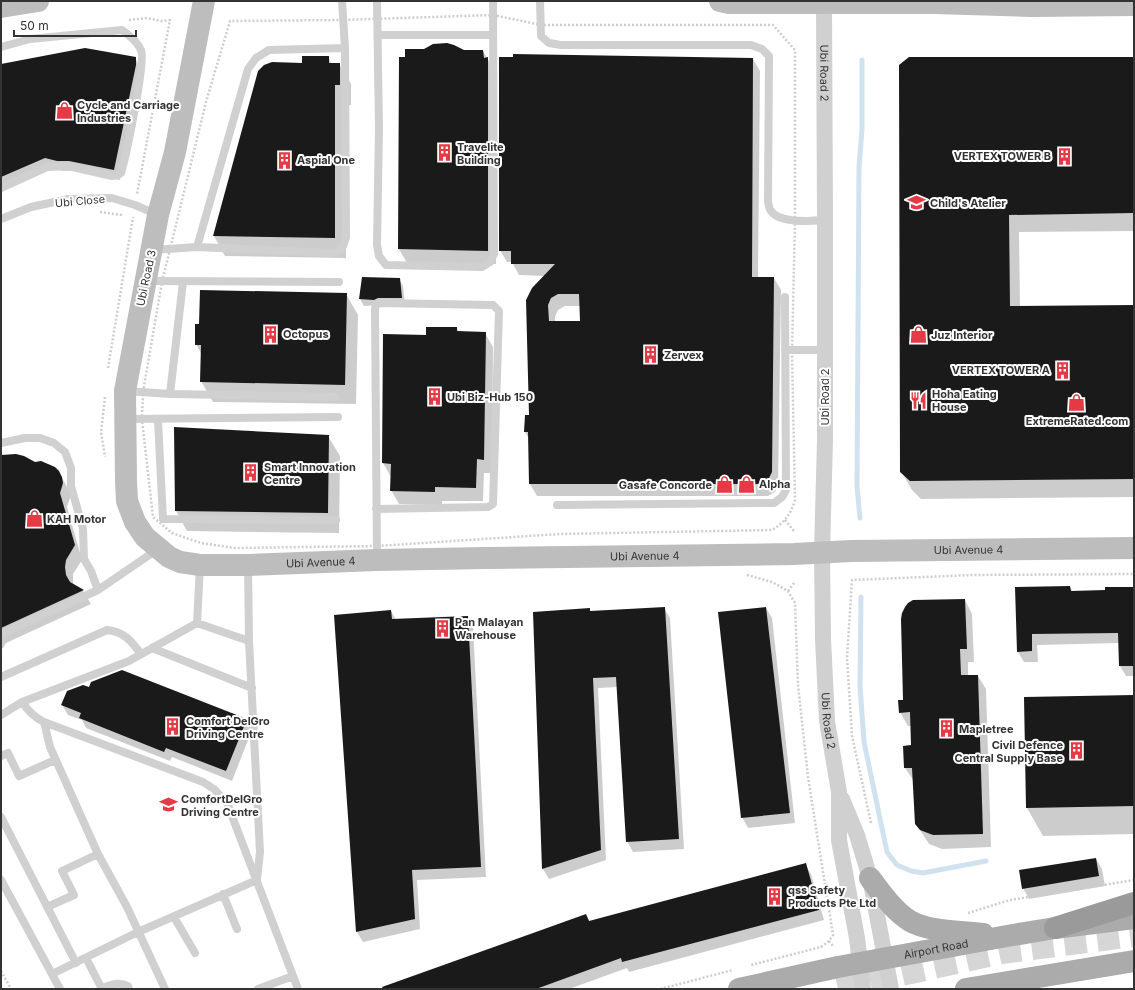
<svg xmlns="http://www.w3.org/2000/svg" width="1135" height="990" font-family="Inter,sans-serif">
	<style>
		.shadow { fill: #0003; fill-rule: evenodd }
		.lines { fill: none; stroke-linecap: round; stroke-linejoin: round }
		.stream { stroke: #cfe2ee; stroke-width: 5 }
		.building { fill: #1a1a1a; fill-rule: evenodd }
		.highway-tunnel { stroke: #d6d6d6; stroke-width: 22; stroke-dasharray: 22 11; stroke-linecap: butt }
		.path { stroke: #cdcdcd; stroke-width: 2.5; stroke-dasharray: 2 2; stroke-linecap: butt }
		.lane { stroke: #d0d0d0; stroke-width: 8 }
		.street { stroke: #d0d0d0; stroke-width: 16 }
		.secondary { stroke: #bdbdbd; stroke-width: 22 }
		.primary { stroke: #ababab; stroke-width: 22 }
		.highway { stroke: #9a9a9a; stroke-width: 22 }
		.labels { text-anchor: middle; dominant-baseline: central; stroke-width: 4; stroke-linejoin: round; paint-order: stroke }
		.street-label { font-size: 11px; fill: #333; stroke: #fff }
		.poi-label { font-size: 11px; font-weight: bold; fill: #333; stroke: #fff; text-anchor: start }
	</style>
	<rect width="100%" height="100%" fill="#fff"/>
	<path class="shadow" d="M425 50 483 51 495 72 496 264 407 263 399 249 400 58H406Z
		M328 57 332 64H339L351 84V105H346V258L225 256 214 236Z
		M135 58 141 68V76L120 180 76 171H63L51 168 1 189V65Z
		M1134 58V231L1019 232 1020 307 1134 306V497L921 499 912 490 901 471 900 66Z
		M753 59 760 71 758 278H774L781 290 778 485 775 492 768 496H537L530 484 529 439 525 432 530 416 545 276 519 275 512 262H507L500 250ZM565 306H580L581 322H555V317L558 310Z
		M363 278 399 279 403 286 405 304 364 306 360 299Z
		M346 294 358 315 356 404 213 402 201 381 202 355 196 344 200 325Z
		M457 328 459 332 485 333 493 347 492 473H484L483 501H442V505L399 504 391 490V477L383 463 427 336Z
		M175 428 328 436 340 456 339 533 187 531 176 511Z
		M1 456 35 464 58 471 70 492V498L67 507 82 560 73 574V585L83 591 91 604 6 643 3 648 1 649Z
		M1070 587 1073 592 1106 591 1134 588V676H1126L1120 666 1119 643 1037 645 1038 662H1024L1018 652Z
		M965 600 972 614 974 662H968V676H978L986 689 991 847 942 849 929 844 916 824 914 781 905 768 912 746V726H908L900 712 904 701Z
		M664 608 670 618 684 849 633 852 627 841 617 687 598 688 606 860 549 879 543 869 589 609 591 612Z
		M766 608 772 618 795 823 748 828 742 817Z
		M391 611 396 620 467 617 473 627 486 877 417 880 420 929 363 942 357 932 335 616Z
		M1134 696V834L1043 836 1027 808Z
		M62 705 246 720 252 730 232 781 172 757 170 761 86 728 82 720 68 715Z
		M1096 859 1102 869 1105 886 1029 899 1023 888Z
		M805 864 811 874 824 920 629 972 627 968 569 989H380L586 915 590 922Z"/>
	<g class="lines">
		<path class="stream" d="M860 518 857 486 859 167 862 129V60
			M861 597 860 686 864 742 887 852 897 865 911 871 923 873 986 861"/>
	</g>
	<path class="building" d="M447 43 454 45 464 50H483L484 58 488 57V251L398 249 399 57H405V49H424L433 44Z
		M85 48 136 57V65L114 170 69 161H57L45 158 1 177V64Z
		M513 54 753 58 752 277H774L772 472 768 480 761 484H529L528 432H524L525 415H529L526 300 532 288 555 264H511V251H499V57H513ZM558 294H579L580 321H549L548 305 551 298Z
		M302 56H329V63H340V85H335V238L213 236 258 71 264 65 272 62 302 63Z
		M909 57H1134V213L1009 215 1010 306 1134 305V479L910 481 900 472 899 65Z
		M362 277 400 278 402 298H378L374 300 359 299Z
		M200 290 347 293 345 385 200 382 201 345H195V324H199Z
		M426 327H457V331L486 332 484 460 477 459 476 488 435 487V492L390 491 391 464 382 463 383 334 426 335Z
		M174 427 329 435 328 513 175 511Z
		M16 454 24 456 35 462 41 461 55 467 59 471 62 477 63 483 60 493 75 545 66 560 65 567 66 575 70 582 84 590 1 628V455Z
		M1070 586 1071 591 1105 590V587H1134V666H1119L1118 633 1032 634V651L1017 652 1015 587Z
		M965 599 967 649H960L961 675H978L983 834 933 835 920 830 915 824 912 768H904L903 746 911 745 910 712 899 713 898 700H903L901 619 902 613 905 607 908 603 913 600Z
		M665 607 679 839 626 842 616 677 593 678 601 850 542 869 533 612 590 608V611Z
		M766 607 790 813 741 818 718 612Z
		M391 610 392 619 468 616 481 867 412 870 415 919 356 932 334 615Z
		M122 670 247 719 226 771 166 748 164 752 79 718 81 713 61 705 67 691 83 685 89 687 91 682Z
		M1134 695V806L1026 808 1024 697Z
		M1096 858 1099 876 1022 889 1019 870Z
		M806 863 819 910 622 962 621 958 536 989H383L382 987 586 914 589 921Z"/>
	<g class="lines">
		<path class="highway-tunnel" d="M838 989 1002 953 1134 936"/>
		<path class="path" d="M493 15 541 25H773L795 50V221L792 351 795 500C791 514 784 523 772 530L559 534 377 546 235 548 201 543 172 533 153 517 142 420 143 392 162 282 206 102 230 21 343 20Z
			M129 20 147 18 161 21 170 20 137 194
			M100 212 122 215
			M108 368 133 217
			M105 397 101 432 105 457
			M785 520 794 531
			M747 575 772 582 788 591 795 603 798 685 808 777 833 935 829 941 821 947 751 965
			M788 591 794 583
			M871 823 852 736 847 658 852 580 972 575 1134 574
			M968 913 1010 900 1134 880
			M829 941 833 946
			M1 971 11 989
			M660 989 733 970
			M1129 989 1134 988"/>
		<path class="lane" d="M377 1 379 128 377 245 379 256 386 265 482 267 490 262 494 254 493 1
			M540 1 541 36 549 43 561 45H751L762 49 769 56 768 202C769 205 769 209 771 211 780 224 812 221 825 220
			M378 35H493
			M1 47 30 39 122 30C129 35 137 41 141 50 146 62 126 156 121 173L118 175 112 176 68 166 47 167 1 188
			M1 219 31 207 68 199 112 198 135 205 158 215
			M197 247 248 69 256 58 269 50 345 48
			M153 250 197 247 332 253C343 251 343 247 346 237L345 48 342 1
			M146 281 339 282
			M785 350H825
			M126 391 170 394 335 397
			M170 394 183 282
			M127 419 338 417
			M158 420 163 519 336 520
			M1 443 25 438H40L54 443 65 452 71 468V486L83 529 84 559 91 571 98 590
			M557 505 774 503 782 497 786 490 785 297
			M376 509 488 507 493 504 499 311 493 305 378 303 376 305 375 309 377 560
			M248 565 249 641 260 852 257 879
			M197 623 200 566
			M1 634 98 590 158 549
			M152 648 252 688
			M1 677 107 630C125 632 131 641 141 654
			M22 702C28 711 34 717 44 722L203 782 214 789 227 803 298 989
			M1 715 22 702 129 661 197 623 249 641
			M44 722 50 747 98 854 127 907 165 989
			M1 756 8 753 19 776 55 760
			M1 817 76 963
			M1 880 60 989
			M223 894 237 929
			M47 907 74 895 62 871 98 854
			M174 917 195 953
			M86 958 102 989
			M52 974 138 932 257 880
			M102 988C111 985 119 981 128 986L129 989
			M258 989 293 976"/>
		<g class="street">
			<path id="s1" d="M824 1 825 220V440L822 552 823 639 827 721 839 792V840L857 938 863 989"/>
			<path d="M842 799 857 835 870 878 891 989"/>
		</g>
		<g class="secondary">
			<path id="s2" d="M204 1 175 152 158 215 125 391 126 481 127 501 135 522 145 537 169 557 180 562 200 565H248L377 560 485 558 794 554 851 551 1134 548"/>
			<path d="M720 1 729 3H933L1031 6 1134 5"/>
			<path d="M1 7 38 1"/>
		</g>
		<g class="primary">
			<path d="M870 878C881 893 894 911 910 921 929 932 961 931 983 934"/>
			<path id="s3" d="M739 989 838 967 1007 936 1055 928 1134 918"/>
			<path d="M966 989 1134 961"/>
		</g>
		<path class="highway" d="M1055 928 1134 903"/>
	</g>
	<defs>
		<symbol id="shop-bare" viewBox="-9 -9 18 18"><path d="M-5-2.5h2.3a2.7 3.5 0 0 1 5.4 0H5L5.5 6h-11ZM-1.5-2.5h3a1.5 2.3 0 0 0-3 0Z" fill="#e63946" stroke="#fff" stroke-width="2.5" paint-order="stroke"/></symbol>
		<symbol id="building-bare" viewBox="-9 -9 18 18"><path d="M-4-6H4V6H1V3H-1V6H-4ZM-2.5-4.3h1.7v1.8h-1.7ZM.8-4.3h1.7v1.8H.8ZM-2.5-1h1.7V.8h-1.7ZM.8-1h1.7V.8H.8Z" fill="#e63946" stroke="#fff" stroke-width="2.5" paint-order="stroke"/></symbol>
		<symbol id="school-bare" viewBox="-9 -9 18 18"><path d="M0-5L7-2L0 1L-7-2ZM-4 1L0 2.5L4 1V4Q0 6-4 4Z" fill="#e63946" stroke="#fff" stroke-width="2.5" paint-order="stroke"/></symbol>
		<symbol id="restaurant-bare" viewBox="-9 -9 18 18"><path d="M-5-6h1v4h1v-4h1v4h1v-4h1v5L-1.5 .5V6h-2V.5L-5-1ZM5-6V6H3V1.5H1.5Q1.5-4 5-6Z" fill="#e63946" stroke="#fff" stroke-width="2.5" paint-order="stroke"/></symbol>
	</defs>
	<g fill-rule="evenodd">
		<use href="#shop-bare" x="52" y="98" width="25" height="25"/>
		<use href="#building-bare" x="432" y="140" width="25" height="25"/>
		<use href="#building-bare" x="1052" y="144" width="25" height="25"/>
		<use href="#building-bare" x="272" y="148" width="25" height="25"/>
		<use href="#school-bare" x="904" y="190" width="25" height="25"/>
		<use href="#building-bare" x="258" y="322" width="25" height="25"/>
		<use href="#shop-bare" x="906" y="322" width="25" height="25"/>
		<use href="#building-bare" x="638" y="342" width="25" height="25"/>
		<use href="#building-bare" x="1050" y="358" width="25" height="25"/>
		<use href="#building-bare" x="422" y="384" width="25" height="25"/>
		<use href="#restaurant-bare" x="906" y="388" width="25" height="25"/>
		<use href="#shop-bare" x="1064" y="390" width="25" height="25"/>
		<use href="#building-bare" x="238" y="460" width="25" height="25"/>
		<use href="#shop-bare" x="734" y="472" width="25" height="25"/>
		<use href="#shop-bare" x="712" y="472" width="25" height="25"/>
		<use href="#shop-bare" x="22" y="506" width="25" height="25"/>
		<use href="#building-bare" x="430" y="616" width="25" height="25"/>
		<use href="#building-bare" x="160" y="714" width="25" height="25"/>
		<use href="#building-bare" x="934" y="716" width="25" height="25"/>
		<use href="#building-bare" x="1064" y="738" width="25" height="25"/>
		<use href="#school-bare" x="156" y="792" width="25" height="25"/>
		<use href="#building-bare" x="762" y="884" width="25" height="25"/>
	</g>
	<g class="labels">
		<g class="street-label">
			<text stroke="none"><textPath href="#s1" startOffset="72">Ubi Road 2</textPath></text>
			<text transform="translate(80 201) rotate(-5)">Ubi Close</text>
			<text transform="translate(146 278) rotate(-78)">Ubi Road 3</text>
			<text transform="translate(825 397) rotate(-90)">Ubi Road 2</text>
			<text stroke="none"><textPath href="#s2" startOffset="1381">Ubi Avenue 4</textPath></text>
			<text stroke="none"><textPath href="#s2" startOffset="1057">Ubi Avenue 4</textPath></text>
			<text stroke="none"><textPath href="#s2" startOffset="733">Ubi Avenue 4</textPath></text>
			<text stroke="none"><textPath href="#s1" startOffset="720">Ubi Road 2</textPath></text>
			<text stroke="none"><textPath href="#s3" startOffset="201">Airport Road</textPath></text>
		</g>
		<g class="poi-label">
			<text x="77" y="105">Cycle and Carriage<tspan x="77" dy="13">Industries</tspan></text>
			<text x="457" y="147">Travelite<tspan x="457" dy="13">Building</tspan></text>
			<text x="1051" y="156" text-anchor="end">VERTEX TOWER B</text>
			<text x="297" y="160">Aspial One</text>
			<text x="930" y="203">Child's Atelier</text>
			<text x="283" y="334">Octopus</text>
			<text x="931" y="335">Juz Interior</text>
			<text x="664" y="355">Zervex</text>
			<text x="1050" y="370" text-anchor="end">VERTEX TOWER A</text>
			<text x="932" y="394">Hoha Eating<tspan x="932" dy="13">House</tspan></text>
			<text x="447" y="397">Ubi Biz-Hub 150</text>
			<text x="1077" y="421" text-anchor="middle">ExtremeRated.com</text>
			<text x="264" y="467">Smart Innovation<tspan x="264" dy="13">Centre</tspan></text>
			<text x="759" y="484">Alpha</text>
			<text x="712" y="485" text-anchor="end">Gasafe Concorde</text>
			<text x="47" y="519">KAH Motor</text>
			<text x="455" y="622">Pan Malayan<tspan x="455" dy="13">Warehouse</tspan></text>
			<text x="186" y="721">Comfort DelGro<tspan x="186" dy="13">Driving Centre</tspan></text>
			<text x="959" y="729">Mapletree</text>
			<text x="1063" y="745" text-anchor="end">Civil Defence<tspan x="1063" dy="13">Central Supply Base</tspan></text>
			<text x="181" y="799">ComfortDelGro<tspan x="181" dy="13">Driving Centre</tspan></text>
			<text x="788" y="890">qss Safety<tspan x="788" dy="13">Products Pte Ltd</tspan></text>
		</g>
	</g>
	<rect width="1135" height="990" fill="none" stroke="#333333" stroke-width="4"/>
	<path d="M14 30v6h122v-6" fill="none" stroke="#333333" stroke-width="2"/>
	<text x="20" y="30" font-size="12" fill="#333333" stroke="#ffffff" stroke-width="3" paint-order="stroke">50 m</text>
</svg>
